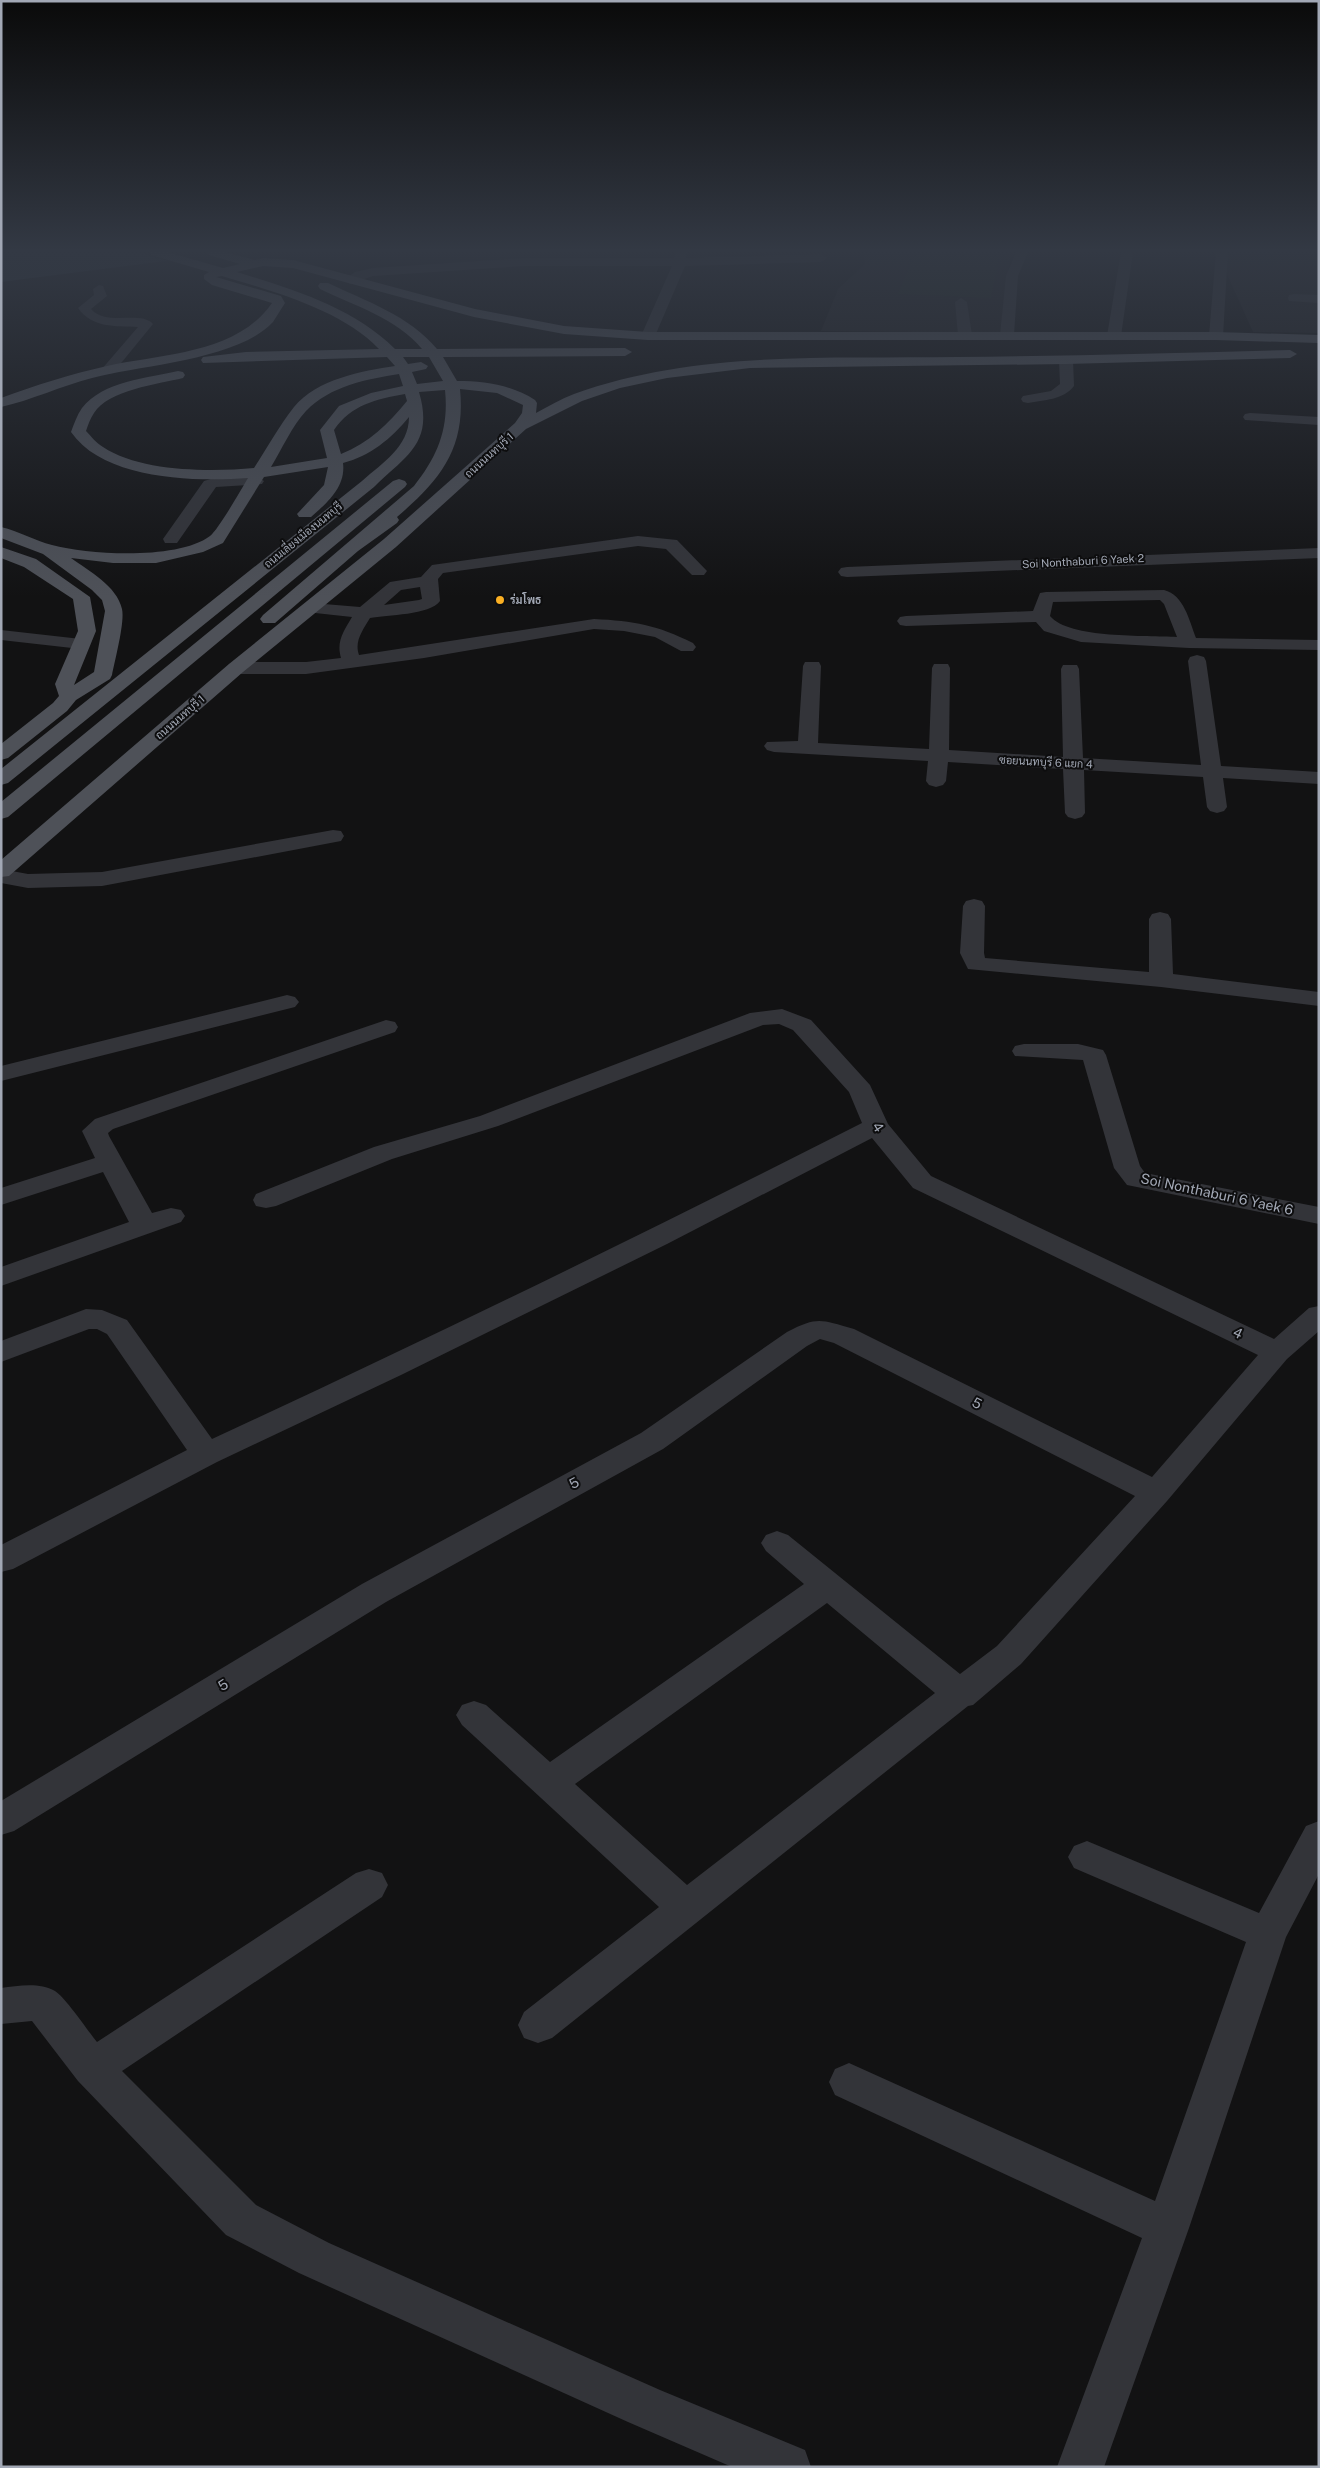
<svg xmlns="http://www.w3.org/2000/svg" width="1320" height="2468" font-family="'Public Sans',Sarabun,sans-serif">
	<style>
		.built { fill: #1e1e20 }
		.green { fill: #1e261f }
		.water { fill: #283138 }
		.pier { fill: #121213 }
		.lines { fill: none; stroke-linecap: round; stroke-linejoin: round }
		.minor { fill: #333439; fill-rule: evenodd }
		.major { fill: #4e5158; fill-rule: evenodd }
		.poi-dot { fill: #faaf23; stroke: #0d0d0e; stroke-width: 2 }
		.labels { text-anchor: middle; dominant-baseline: central; stroke-width: 4; stroke-linejoin: round; paint-order: stroke }
		.far-street-label { font-size: 11px; fill: #a2a8b5; stroke: #0d0d0e }
		.far-poi-label { font-size: 11px; font-weight: bold; fill: #a2a8b5; stroke: #0d0d0e; text-anchor: start }
		.street-label { font-size: 14px; fill: #a2a8b5; stroke: #0d0d0e }
	</style>
	<rect width="100%" height="100%" fill="#121213"/>
	<path class="built" d="M863 252H1011L1001 333 821 331 838 289 865 264Z
		M1217 252H1319V333L1253 332Z"/>
	<path class="green" d="M912 252H1000L991 298 898 294 914 256Z"/>
	<path class="water" d="M1 252H236L1 282Z"/>
	<path class="pier" d="M138 252H238L236 254 171 262Z"/>
	<g class="lines">
		<path class="minor" d="M675 252H687L686 258 821 254 827 258 821 262 685 266 655 336 648 340 641 336 672 266H524L373 276 350 284 344 280 355 272 373 268 524 258H674Z
			M1016 252H1028L1018 276 1014 335 1007 339 1000 335 1006 276Z
			M1121 252H1133L1121 336 1114 340 1107 336Z
			M1216 252H1228L1223 336 1216 340 1209 336Z
			M99 285 103 286 107 296 91 309C107 327 140 310 153 324L113 373 108 374 101 370 138 327C115 326 92 328 78 308L94 295 93 289Z
			M1294 294 1319 295V303L1289 301 1288 298 1289 295Z
			M961 298 967 302 972 335 965 339 958 335 955 302Z
			M1066 356 1073 360 1074 386C1063 400 1044 400 1028 403L1023 402 1021 399 1023 396 1051 391 1060 384 1059 360Z
			M1250 413 1319 417V425L1245 420 1243 417 1245 414Z
			M256 476 264 481 262 484 216 487 177 543H165L163 539 204 481 217 477Z
			M638 536 677 540 707 571 704 575H692L666 549 638 546 443 573 438 579 440 601C430 615 387 615 370 618 363 630 354 641 359 655L594 619C634 621 657 625 693 643L696 647 693 651H681L655 637 624 631 594 629 424 658 306 674H236L229 672 227 668 229 664 236 662H306L341 658C336 641 344 631 352 617L306 612 303 608 306 604 312 603 360 607 390 582 421 577 432 565ZM420 587 422 599 419 600 384 605 401 590Z
			M1319 548V558L847 577 841 576 838 572 841 568 847 567Z
			M1164 590C1184 595 1189 620 1196 638L1319 640V650L1189 648 1081 642 1044 631 1036 622 906 626 900 625 897 621 900 617 906 616 1033 611 1040 593 1046 592ZM1160 600 1164 604 1177 637C1147 635 1069 639 1050 616L1053 602Z
			M1 630 81 639 87 640 90 644 87 648 81 649 1 640Z
			M1197 655 1204 657 1206 661 1221 766 1319 772V784L1223 778 1227 807 1224 811 1217 813 1210 811 1207 807 1203 777 1084 770 1085 813 1082 817 1075 819 1068 817 1065 813 1063 769 948 762 946 781 943 785 936 787 929 785 926 781 928 761 774 752 767 750 764 746 767 742 798 741 803 666 805 662H819L821 666 818 743 929 749 932 668 934 664H948L950 668 949 750 1063 757 1061 669 1063 665H1077L1079 669 1083 758 1201 765 1188 661 1190 657Z
			M333 830 341 831 344 836 341 841 102 886 28 888 1 883V869L28 874 102 872Z
			M974 899 982 901 985 906 984 953 985 958 1149 972V919L1152 914 1160 912 1168 914 1171 919 1173 974 1319 992V1006L1161 987 968 969 960 953 963 906 966 901Z
			M287 995 295 997 299 1002 295 1007 1 1081V1066Z
			M782 1009 811 1020 870 1085 888 1124 931 1176 1274 1339 1309 1308 1319 1306V1331L1287 1359 1167 1501 1021 1664 973 1705 968 1706 552 2038 538 2043 524 2038 518 2025 524 2012 659 1907 462 1725 456 1715 462 1705 474 1701 486 1705 550 1762 804 1584 766 1551 761 1543 766 1535 777 1531 788 1535 960 1674 997 1646 1135 1496 834 1343 820 1339 807 1346 663 1449 386 1602 14 1831 1 1835V1801L362 1584 641 1433 787 1332C819 1316 820 1320 854 1329L1152 1477 1258 1355 913 1188 872 1138 667 1244 401 1375 217 1462 13 1569 1 1572V1545L187 1450 107 1334 97 1329H89L1 1362V1341L86 1309 102 1310 127 1320 212 1439C431 1338 647 1232 862 1123L849 1092 793 1030 779 1024 763 1025 498 1126 392 1159 276 1206 266 1208 256 1206 253 1200 256 1194 374 1147 480 1116 750 1013ZM827 1603 935 1693 687 1885 575 1784Z
			M386 1020 395 1022 398 1027 395 1032 113 1129 108 1133 109 1136 152 1213 171 1208 181 1210 185 1216 181 1222 1 1286V1267L129 1222 103 1172 1 1205V1188L95 1158 82 1131 95 1119Z
			M1024 1044H1078L1103 1050 1106 1055 1140 1166 1145 1173 1319 1207V1224L1127 1185 1114 1168 1083 1060 1015 1056 1012 1051 1015 1046Z
			M1319 1821V1874L1286 1937 1189 2228 1104 2467H1057L1142 2238 835 2095 829 2082 835 2069 849 2063 1155 2201 1246 1942 1074 1868 1068 1857 1074 1846 1087 1841 1259 1913 1306 1826Z
			M369 1869 382 1873 388 1885 382 1897 122 2071 256 2205 329 2243 660 2390 805 2450 811 2467H732L628 2422 299 2273 226 2235 78 2081 32 2021 1 2024V1988C18 1986 39 1982 55 1991 65 1997 88 2031 97 2042L356 1873Z"/>
		<path class="major" d="M149 252H167L223 268 240 264 209 255 207 252H225L255 260 263 258 293 260 475 309 564 326 648 332H1216L1319 335V343L1216 340H648L564 334 474 317 293 268 263 266 237 272C291 289 353 307 395 349H422C398 319 353 305 320 289L318 286 320 283H328C366 301 410 316 437 349L625 348 632 352 625 356 443 357 457 381C485 381 512 385 535 400L537 403 536 413C549 406 561 399 574 394 696 350 829 359 957 357 1068 356 1179 353 1290 350L1297 354 1290 358 1066 364 750 368 667 378 620 388 582 401 526 429 396 547 243 672 9 876 1 877V860L229 664 384 539 515 423 522 413 523 405 497 393 460 389C466 449 440 480 397 517L399 520 397 523 358 551 275 623H263L260 619 263 615 414 486C438 456 449 428 445 390L419 392C434 443 407 455 374 487L8 783 1 785V769L362 481C382 463 409 447 409 417 391 439 370 456 343 463 346 487 327 503 311 517H299L297 514 324 485 328 467 264 477 223 543 203 552 156 563H113L71 558C89 571 117 586 122 609 125 622 115 660 112 675L110 679 76 700 67 711 8 758 1 760V744L53 703 59 696 55 684 78 631 73 599 24 567 1 558V547L36 559 90 597 96 631 74 685 94 672 105 611 102 600 92 590 43 554 1 538V527C19 531 35 541 52 545 90 555 178 560 210 536 218 530 241 490 248 478 195 482 104 480 71 432 74 424 77 415 82 408 103 381 148 378 178 371L183 372 185 375 183 378C158 384 108 390 94 413 90 419 88 425 86 431 91 436 96 443 103 447 140 472 211 472 254 468 267 448 279 426 294 407 317 379 362 371 395 366L387 357 203 363 201 360 203 357 246 352 379 349C342 310 272 291 222 276L216 277 281 296 285 303C281 309 277 316 273 322 238 360 141 365 92 378 61 386 32 400 1 407V398C36 385 71 374 107 366 162 354 237 354 272 303L212 285 204 279V275L209 272 151 255ZM403 357H429L443 381 417 384 412 372 426 369 428 366 421 362 408 364ZM399 374 403 386 371 393 339 406 320 430 327 458 271 467C282 449 292 426 306 411 330 386 367 379 399 374ZM405 394 407 401C388 424 369 443 341 454L334 430C351 405 376 399 405 394Z
			M399 479 405 481 407 484 405 487 8 817 1 819V802L393 481Z"/>
	</g>
	<linearGradient id="sky" x2="0" y2="1"><stop stop-color="#0a0a0a"/><stop offset="0.42" stop-color="#333944"/><stop offset="1" stop-color="#333944" stop-opacity="0"/></linearGradient>
	<rect width="1320" height="597" fill="url(#sky)"/>
	<circle class="poi-dot" cx="500" cy="600" r="5"/>
	<g class="labels">
		<g class="far-street-label">
			<text transform="translate(489 455) rotate(-42)">ถนนนนทบุรี 1</text>
			<text transform="translate(303 535) rotate(-39)">ถนนเลี่ยงเมืองนนทบุรี</text>
			<text transform="translate(1083 561) rotate(-3)">Soi Nonthaburi 6 Yaek 2</text>
			<text transform="translate(180 717) rotate(-41)">ถนนนนทบุรี 1</text>
			<text transform="translate(1046 762) rotate(3)">ซอยนนทบุรี 6 แยก 4</text>
		</g>
		<g class="far-poi-label">
			<text x="510" y="600">ร่มโพธ</text>
		</g>
		<g class="street-label">
			<text transform="translate(878 1127) rotate(57)">4</text>
			<text transform="translate(1217 1194) rotate(12)">Soi Nonthaburi 6 Yaek 6</text>
			<text transform="translate(1238 1333) rotate(26)">4</text>
			<text transform="translate(977 1403) rotate(27)">5</text>
			<text transform="translate(574 1483) rotate(-29)">5</text>
			<text transform="translate(223 1685) rotate(-31)">5</text>
		</g>
	</g>
	<rect width="1320" height="2468" fill="none" stroke="#a2a8b5" stroke-width="5"/>
</svg>
